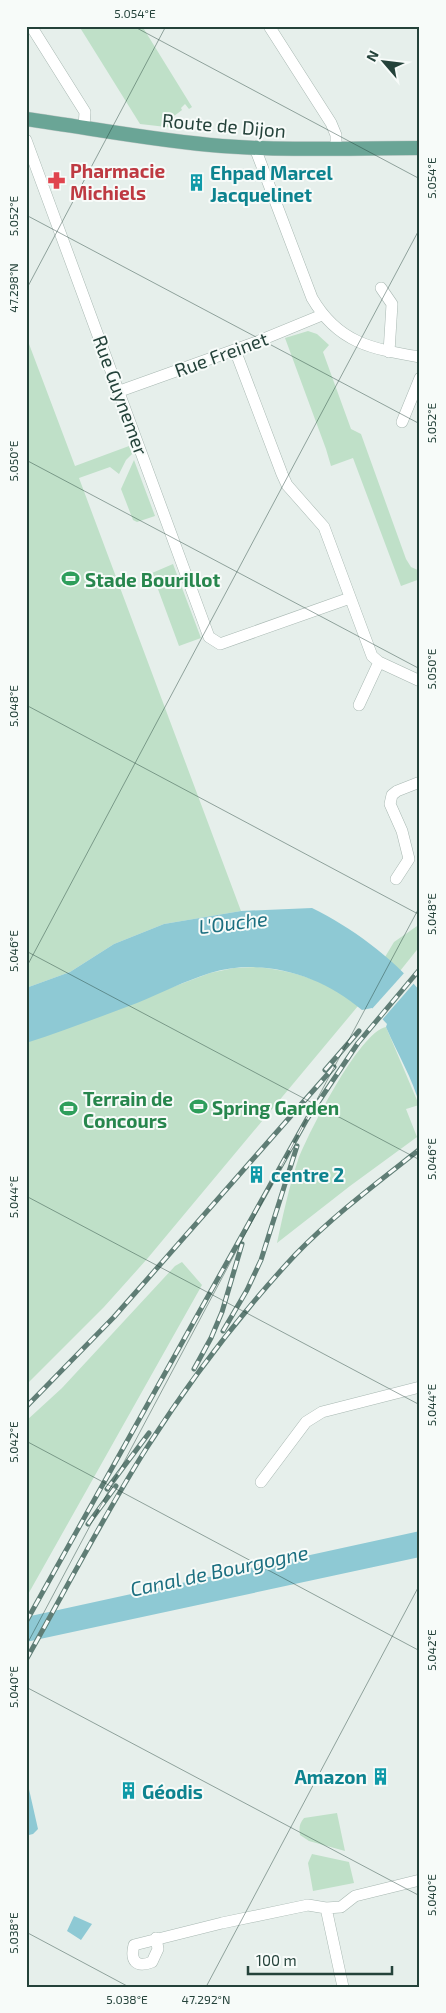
<svg xmlns="http://www.w3.org/2000/svg" width="446" height="2013" font-family="'Exo 2',sans-serif">
	<style>
		.green { fill: #bfe0c8 }
		.water { fill: #8ec9d4 }
		.pier { fill: #e6efeb }
		.lines { fill: none; stroke-linecap: round; stroke-linejoin: round }
		.minor-casing { stroke: #a8b8b2; stroke-width: 12 }
		.major-casing { stroke: #c2cac8; stroke-width: 15 }
		.minor { stroke: #fff; stroke-width: 11 }
		.major { stroke: #6aa596; stroke-width: 14 }
		.rail-casing { stroke: #5f7d75; stroke-width: 5 }
		.rail { stroke: #f7fbf9; stroke-width: 3; stroke-dasharray: 9; stroke-linecap: butt }
		.ticks { fill: none; stroke: #24423a; stroke-width: 1; stroke-opacity: 0.45 }
		.labels { text-anchor: middle; dominant-baseline: central; stroke-width: 4; stroke-linejoin: round; paint-order: stroke }
		.street-label { font-size: 19px; fill: #24423a; stroke: #f7fbf9 }
		.health-label { font-size: 19px; font-weight: bold; fill: #be3a42; stroke: #f7fbf9; text-anchor: start }
		.culture-label { font-size: 19px; font-weight: bold; fill: #0d838f; stroke: #f7fbf9; text-anchor: start }
		.leisure-label { font-size: 19px; font-weight: bold; fill: #27864d; stroke: #f7fbf9; text-anchor: start }
		.water-label { font-size: 20px; font-style: italic; fill: #1c6f80; stroke: #f7fbf9 }
		.neatline { fill: none; stroke: #24423a; stroke-width: 2 }
		.ticks-label { font-size: 12px; text-anchor: middle; fill: #24423a }
	</style>
	<rect width="100%" height="100%" fill="#e6efeb"/>
	<path class="green" d="M79 26H142L192 107 189 109 185 104 181 108 182 110 174 116 177 121 175 128 140 124Z
		M308 331 317 334 329 345 323 352 351 429 361 434 406 559 411 567 420 571V579L401 586 353 458 331 466 326 449 285 338Z
		M26 336 75 466 129 446 132 454 126 460 119 474 110 467 79 478 241 911 164 924 114 944 70 972 26 988Z
		M134 460 155 516 137 522 133 520 121 489Z
		M173 564 201 638 179 646 152 573Z
		M420 924V946L400 971 385 957 394 942Z
		M257 967C295 971 329 981 358 1006L147 1259 104 1307 26 1385V1042L210 973 234 968Z
		M386 1027 419 1105 406 1109 417 1137 350 1186 277 1243C283 1215 289 1187 298 1160 308 1134 359 1032 386 1027Z
		M182 1262 202 1285 26 1598V1421L62 1388 175 1266Z
		M337 1813 345 1851 309 1841 300 1835C299 1828 299 1824 304 1818Z
		M312 1854 349 1862 354 1883 313 1891 308 1863Z"/>
	<path class="water" d="M312 908C352 928 391 956 420 991V1106C413 1079 397 1053 386 1027L387 1024 372 1008 362 1010C321 975 264 957 210 973 185 981 161 993 137 1003 100 1017 63 1031 26 1043V988L70 972 114 944 164 924 241 911Z
		M420 1531V1557L26 1642V1617Z
		M26 1776 38 1829 33 1834 29 1835 26 1833Z
		M74 1916 92 1924 81 1940 67 1931Z"/>
	<path class="pier" d="M405 972 415 982 381 1021 371 1010Z"/>
	<g class="lines">
		<defs>
			<path id="minor" d="M31 26 85 112 84 127
				M269 26 331 123 336 135V149
				M26 140 209 637 220 644 350 598
				M255 148 312 298C338 343 372 349 420 357
				M381 288 392 304 389 352
				M235 350 282 474 287 485 324 527 372 656 379 662 420 681
				M120 391 254 343 322 315
				M402 422 420 378
				M359 705 379 662
				M396 879 409 859 402 831 390 804 392 795 397 791 420 782
				M261 1482 306 1422 322 1412 420 1387
				M326 1908 343 1987
				M156 1938 158 1949 152 1962C136 1968 130 1961 134 1945L222 1923 308 1905 326 1908 341 1907 355 1896 420 1880"/>
			<path id="major" d="M26 119C91 128 157 141 222 146 288 151 354 148 420 148"/>
		</defs>
		<use href="#minor" class="minor-casing"/>
		<use href="#major" class="major-casing"/>
		<use href="#minor" class="minor"/>
		<use href="#major" class="major"/>
		<defs>
			<path id="rail" d="M325 1070 359 1031
				M223 1331 247 1290 261 1260 297 1146
				M194 1369 211 1338 222 1312 242 1244
				M26 1407 114 1317 334 1067
				M107 1489 149 1433
				M88 1524 116 1486
				M26 1622 307 1119 358 1043 420 969
				M26 1660C66 1589 103 1517 146 1449 190 1380 240 1314 296 1254 334 1215 377 1183 420 1149"/>
		</defs>
		<use href="#rail" class="rail-casing"/>
		<use href="#rail" class="rail"/>
	</g>
	<path class="ticks" d="M133 26 420 179M26 215 420 424M26 290 166 26M26 460 420 669M26 705 420 915M26 951 420 1160M26 968 420 228M26 1196 420 1405M26 1441 420 1651M26 1646 420 906M26 1687 420 1896M26 1932 129 1987M206 1987 420 1584"/>
	<defs>
		<symbol id="pharmacy-bare" viewBox="-9 -9 18 18"><path d="M-2-6h4v4h4v4h-4v4h-4v-4h-4v-4h4Z" fill="#e0444e" stroke="#f7fbf9" stroke-width="2.5" paint-order="stroke"/></symbol>
		<symbol id="building-bare" viewBox="-9 -9 18 18"><path d="M-4-6H4V6H1V3H-1V6H-4ZM-2.5-4.3h1.7v1.8h-1.7ZM.8-4.3h1.7v1.8H.8ZM-2.5-1h1.7V.8h-1.7ZM.8-1h1.7V.8H.8Z" fill="#0f9aa8" stroke="#f7fbf9" stroke-width="2.5" paint-order="stroke"/></symbol>
		<symbol id="stadium-bare" viewBox="-9 -9 18 18"><path d="M0-5a6.5 5 0 1 0 0 10a6.5 5 0 1 0 0-10ZM-3.5-1.8h7v3.6h-7Z" fill="#2e9e5b" stroke="#f7fbf9" stroke-width="2.5" paint-order="stroke"/></symbol>
	</defs>
	<g fill-rule="evenodd">
		<use href="#pharmacy-bare" x="44" y="168" width="25" height="25"/>
		<use href="#building-bare" x="184" y="170" width="25" height="25"/>
		<use href="#stadium-bare" x="58" y="566" width="25" height="25"/>
		<use href="#stadium-bare" x="186" y="1094" width="25" height="25"/>
		<use href="#stadium-bare" x="56" y="1096" width="25" height="25"/>
		<use href="#building-bare" x="244" y="1162" width="25" height="25"/>
		<use href="#building-bare" x="368" y="1764" width="25" height="25"/>
		<use href="#building-bare" x="116" y="1778" width="25" height="25"/>
	</g>
	<g class="labels">
		<g class="street-label">
			<text transform="translate(224 125) rotate(5)">Route de Dijon</text>
			<text transform="translate(221 354) rotate(-20)">Rue Freinet</text>
			<text transform="translate(121 395) rotate(70)">Rue Guynemer</text>
		</g>
		<g class="health-label">
			<text x="70" y="170">Pharmacie<tspan x="70" dy="22">Michiels</tspan></text>
		</g>
		<g class="culture-label">
			<text x="210" y="172">Ehpad Marcel<tspan x="210" dy="22">Jacquelinet</tspan></text>
			<text x="271" y="1174">centre 2</text>
			<text x="367" y="1776" text-anchor="end">Amazon</text>
			<text x="142" y="1791">Géodis</text>
		</g>
		<g class="leisure-label">
			<text x="85" y="579">Stade Bourillot</text>
			<text x="83" y="1098">Terrain de<tspan x="83" dy="22">Concours</tspan></text>
			<text x="212" y="1107">Spring Garden</text>
		</g>
		<g class="water-label">
			<text transform="translate(233 922) rotate(-7)">L'Ouche</text>
			<text transform="translate(219 1570) rotate(-12)">Canal de Bourgogne</text>
		</g>
	</g>
	<rect width="446" height="2013" fill="none" stroke="#f7fbf9" stroke-width="55"/>
	<g transform="translate(384 62) rotate(298)" stroke="#f7fbf9" stroke-width="4" paint-order="stroke">
	<path d="M0-4L9 19L0 12L-9 19Z" fill="#24423a"/>
	<text y="-8" font-size="14" font-weight="bold" text-anchor="middle" fill="#24423a">N</text>
	</g>
	<path d="M248 1966v8h144v-8" fill="none" stroke="#24423a" stroke-width="2.5"/>
	<text x="256" y="1966" font-size="15" fill="#24423a" stroke="#f7fbf9" stroke-width="4" paint-order="stroke">100 m</text>
	<rect x="28" y="28" width="390" height="1958" class="neatline"/>
	<g class="ticks-label">
		<text x="135" y="18">5.054°E</text>
		<text transform="translate(432 178) rotate(-90)" y="4">5.054°E</text>
		<text transform="translate(14 216) rotate(-90)" y="4">5.052°E</text>
		<text transform="translate(14 288) rotate(-90)" y="4">47.298°N</text>
		<text transform="translate(432 423) rotate(-90)" y="4">5.052°E</text>
		<text transform="translate(14 461) rotate(-90)" y="4">5.050°E</text>
		<text transform="translate(432 669) rotate(-90)" y="4">5.050°E</text>
		<text transform="translate(14 706) rotate(-90)" y="4">5.048°E</text>
		<text transform="translate(432 914) rotate(-90)" y="4">5.048°E</text>
		<text transform="translate(14 951) rotate(-90)" y="4">5.046°E</text>
		<text transform="translate(432 1159) rotate(-90)" y="4">5.046°E</text>
		<text transform="translate(14 1197) rotate(-90)" y="4">5.044°E</text>
		<text transform="translate(432 1405) rotate(-90)" y="4">5.044°E</text>
		<text transform="translate(14 1442) rotate(-90)" y="4">5.042°E</text>
		<text transform="translate(432 1650) rotate(-90)" y="4">5.042°E</text>
		<text transform="translate(14 1687) rotate(-90)" y="4">5.040°E</text>
		<text transform="translate(432 1895) rotate(-90)" y="4">5.040°E</text>
		<text transform="translate(14 1933) rotate(-90)" y="4">5.038°E</text>
		<text x="127" y="2004">5.038°E</text>
		<text x="206" y="2004">47.292°N</text>
	</g>
</svg>
